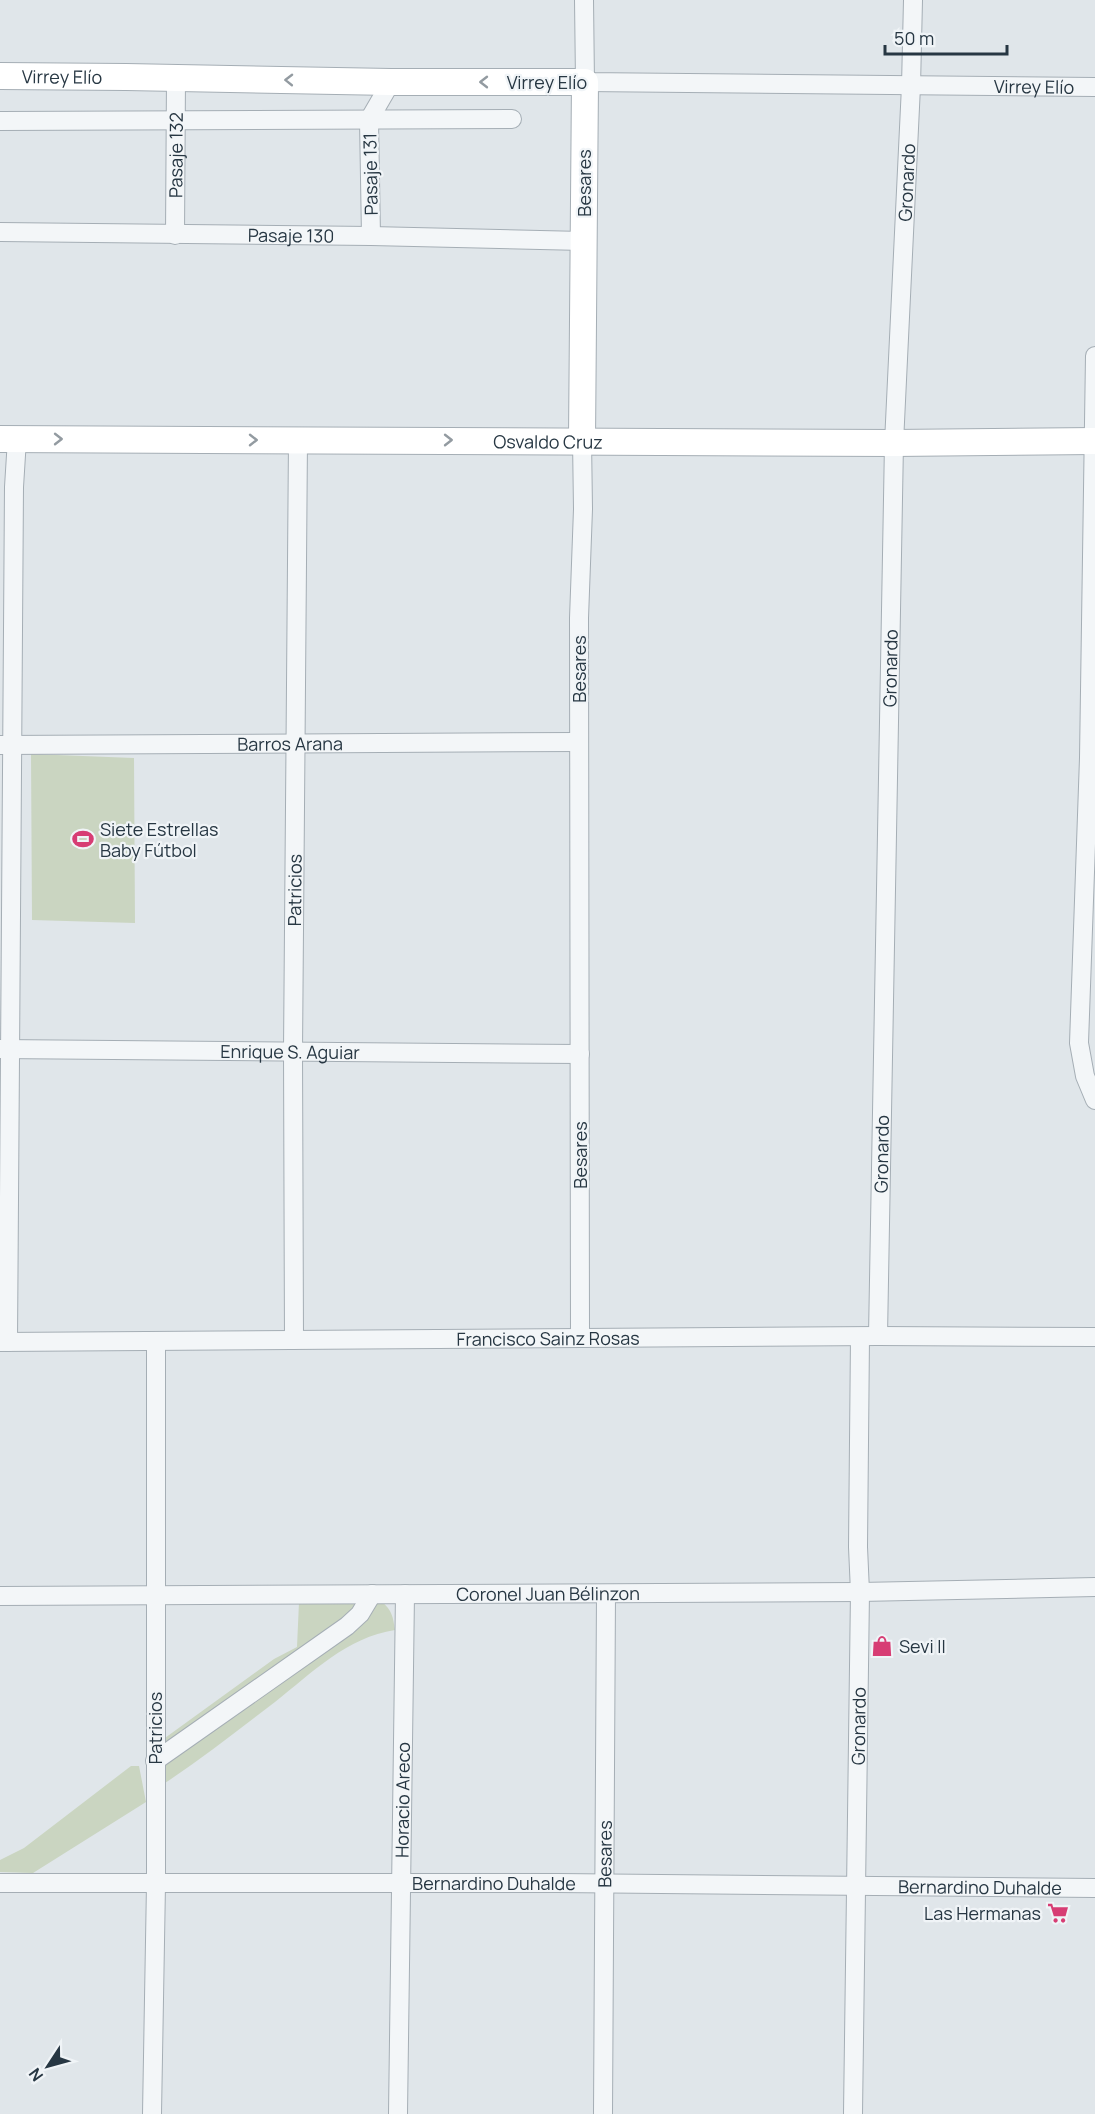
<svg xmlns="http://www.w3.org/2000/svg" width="1095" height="2114" font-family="Manrope,sans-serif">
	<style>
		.green { fill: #cad5c1 }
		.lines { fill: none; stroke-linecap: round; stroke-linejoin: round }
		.street-casing { stroke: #a5aeb5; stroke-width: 20 }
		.secondary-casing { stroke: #a5aeb5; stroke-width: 28 }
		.street { stroke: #f3f6f8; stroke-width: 18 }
		.secondary { stroke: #fff; stroke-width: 26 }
		.oneway { stroke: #939ba1 }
		.labels { text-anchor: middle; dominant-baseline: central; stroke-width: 4.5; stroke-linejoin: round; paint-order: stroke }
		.street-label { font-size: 18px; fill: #273743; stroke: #f0f4f7 }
		.poi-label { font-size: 18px; fill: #273743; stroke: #f0f4f7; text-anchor: start }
	</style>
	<rect width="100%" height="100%" fill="#e0e6ea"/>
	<path class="green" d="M31 754 134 758 135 923 32 920Z
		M299 1602H382C392 1610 393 1617 395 1630 347 1637 312 1673 275 1702 237 1731 199 1761 159 1787L158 1743 274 1659 297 1647Z
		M131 1766H139L146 1802 33 1873 0 1872V1860L24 1848Z"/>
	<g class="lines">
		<defs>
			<g id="street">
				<path id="s1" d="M584 0 585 82 1095 87"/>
				<path d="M0 121 512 119"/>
				<path id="s2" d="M0 232 371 236 583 241"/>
				<path id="s3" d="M175 235 176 78"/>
				<path d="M371 236 369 120 391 82"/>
				<path d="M1095 356 1089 758 1079 1043 1085 1076 1095 1100"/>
				<path id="s4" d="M0 745 579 742"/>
				<path id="s5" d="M0 1049 580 1054"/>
				<path id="s6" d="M878 1336 894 443 911 86 913 0"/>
				<path d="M580 1338 579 618 583 509 582 440"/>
				<path id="s7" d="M294 1340 293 1051 298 440"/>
				<path id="s8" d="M0 1342 878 1336 1095 1337"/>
				<path d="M8 1342 14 487 17 439"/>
				<path id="s9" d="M0 1596 860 1592 1095 1587"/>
				<path d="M155 1761 347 1626 360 1614 372 1594"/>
				<path id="s10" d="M0 1883H558L1095 1888"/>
				<path d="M152 2114 156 1884V1341"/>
				<path id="s11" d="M398 2114 405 1594"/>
				<path id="s12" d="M603 2114 606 1594"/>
				<path id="s13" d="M853 2114 860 1592 858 1547 860 1337"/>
			</g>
			<g id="secondary">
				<path id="s14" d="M0 76 126 77 391 82H585L582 440"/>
				<path id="s15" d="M0 439 894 443 1095 441"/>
			</g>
		</defs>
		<use href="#street" class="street-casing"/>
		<use href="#secondary" class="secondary-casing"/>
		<use href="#street" class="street"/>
		<use href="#secondary" class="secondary"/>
	</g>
	<defs><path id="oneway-chevron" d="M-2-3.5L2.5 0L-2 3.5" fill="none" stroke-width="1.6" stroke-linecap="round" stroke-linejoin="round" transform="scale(1.5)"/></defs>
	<g class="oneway">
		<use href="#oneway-chevron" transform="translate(289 80) rotate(-179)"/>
		<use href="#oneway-chevron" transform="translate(484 82) rotate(180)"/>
		<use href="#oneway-chevron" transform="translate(58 439)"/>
		<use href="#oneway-chevron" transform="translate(253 440)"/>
		<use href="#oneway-chevron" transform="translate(448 440)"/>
	</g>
	<defs>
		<symbol id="stadium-bare" viewBox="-9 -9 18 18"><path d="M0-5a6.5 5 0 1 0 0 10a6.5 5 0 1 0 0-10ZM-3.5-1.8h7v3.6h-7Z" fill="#d73d74" stroke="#f0f4f7" stroke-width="2.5" paint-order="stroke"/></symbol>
		<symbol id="shop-bare" viewBox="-9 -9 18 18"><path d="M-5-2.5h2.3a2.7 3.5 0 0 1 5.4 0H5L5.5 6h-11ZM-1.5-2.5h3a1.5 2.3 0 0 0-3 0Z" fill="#d73d74" stroke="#f0f4f7" stroke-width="2.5" paint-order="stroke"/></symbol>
		<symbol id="supermarket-bare" viewBox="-9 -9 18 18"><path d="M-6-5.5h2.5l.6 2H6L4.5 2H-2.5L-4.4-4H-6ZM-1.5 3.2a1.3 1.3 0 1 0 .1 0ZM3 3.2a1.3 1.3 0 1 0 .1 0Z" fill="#d73d74" stroke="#f0f4f7" stroke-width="2.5" paint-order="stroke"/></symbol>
	</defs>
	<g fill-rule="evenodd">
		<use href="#stadium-bare" x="68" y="824" width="30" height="30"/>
		<use href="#shop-bare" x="867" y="1631" width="30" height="30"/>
		<use href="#supermarket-bare" x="1043" y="1898" width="30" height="30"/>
	</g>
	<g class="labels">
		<g class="street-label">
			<text stroke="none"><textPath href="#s14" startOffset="62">Virrey Elío</textPath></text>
			<text x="547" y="82">Virrey Elío</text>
			<text stroke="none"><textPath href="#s1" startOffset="531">Virrey Elío</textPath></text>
			<text stroke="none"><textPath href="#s3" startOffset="80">Pasaje 132</textPath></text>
			<text transform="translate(370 174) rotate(-91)">Pasaje 131</text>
			<text stroke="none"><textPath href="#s6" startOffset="1154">Gronardo</textPath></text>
			<text transform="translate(584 183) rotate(-90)">Besares</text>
			<text stroke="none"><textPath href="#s2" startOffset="291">Pasaje 130</textPath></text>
			<text stroke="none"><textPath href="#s15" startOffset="548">Osvaldo Cruz</textPath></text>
			<text stroke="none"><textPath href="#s6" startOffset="668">Gronardo</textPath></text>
			<text transform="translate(579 669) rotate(-90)">Besares</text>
			<text stroke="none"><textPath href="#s4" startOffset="290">Barros Arana</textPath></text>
			<text stroke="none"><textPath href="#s7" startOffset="450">Patricios</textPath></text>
			<text stroke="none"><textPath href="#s5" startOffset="290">Enrique S. Aguiar</textPath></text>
			<text stroke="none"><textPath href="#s6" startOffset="182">Gronardo</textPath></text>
			<text transform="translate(580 1155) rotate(-90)">Besares</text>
			<text stroke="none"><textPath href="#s8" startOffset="548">Francisco Sainz Rosas</textPath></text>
			<text stroke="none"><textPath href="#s9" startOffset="548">Coronel Juan Bélinzon</textPath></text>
			<text stroke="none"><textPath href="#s13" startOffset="388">Gronardo</textPath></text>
			<text transform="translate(155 1728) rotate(-90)">Patricios</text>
			<text stroke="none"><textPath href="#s11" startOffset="314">Horacio Areco</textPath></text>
			<text stroke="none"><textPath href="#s12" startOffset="260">Besares</textPath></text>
			<text stroke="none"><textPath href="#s10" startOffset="494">Bernardino Duhalde</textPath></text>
			<text stroke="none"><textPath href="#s10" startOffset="980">Bernardino Duhalde</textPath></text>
		</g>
		<g class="poi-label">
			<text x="100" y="829">Siete Estrellas<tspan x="100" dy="21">Baby Fútbol</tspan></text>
			<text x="899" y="1646">Sevi II</text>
			<text x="1041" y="1913" text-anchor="end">Las Hermanas</text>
		</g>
	</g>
	<g transform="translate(48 2066) rotate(234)" stroke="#f0f4f7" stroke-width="4.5" paint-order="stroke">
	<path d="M0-4.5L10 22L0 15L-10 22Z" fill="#273743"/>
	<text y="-9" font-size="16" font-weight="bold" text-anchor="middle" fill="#273743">N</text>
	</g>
	<path d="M885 45v9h122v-9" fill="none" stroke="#273743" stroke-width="3"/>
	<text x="894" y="45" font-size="18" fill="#273743" stroke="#f0f4f7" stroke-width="4.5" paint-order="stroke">50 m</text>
</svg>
